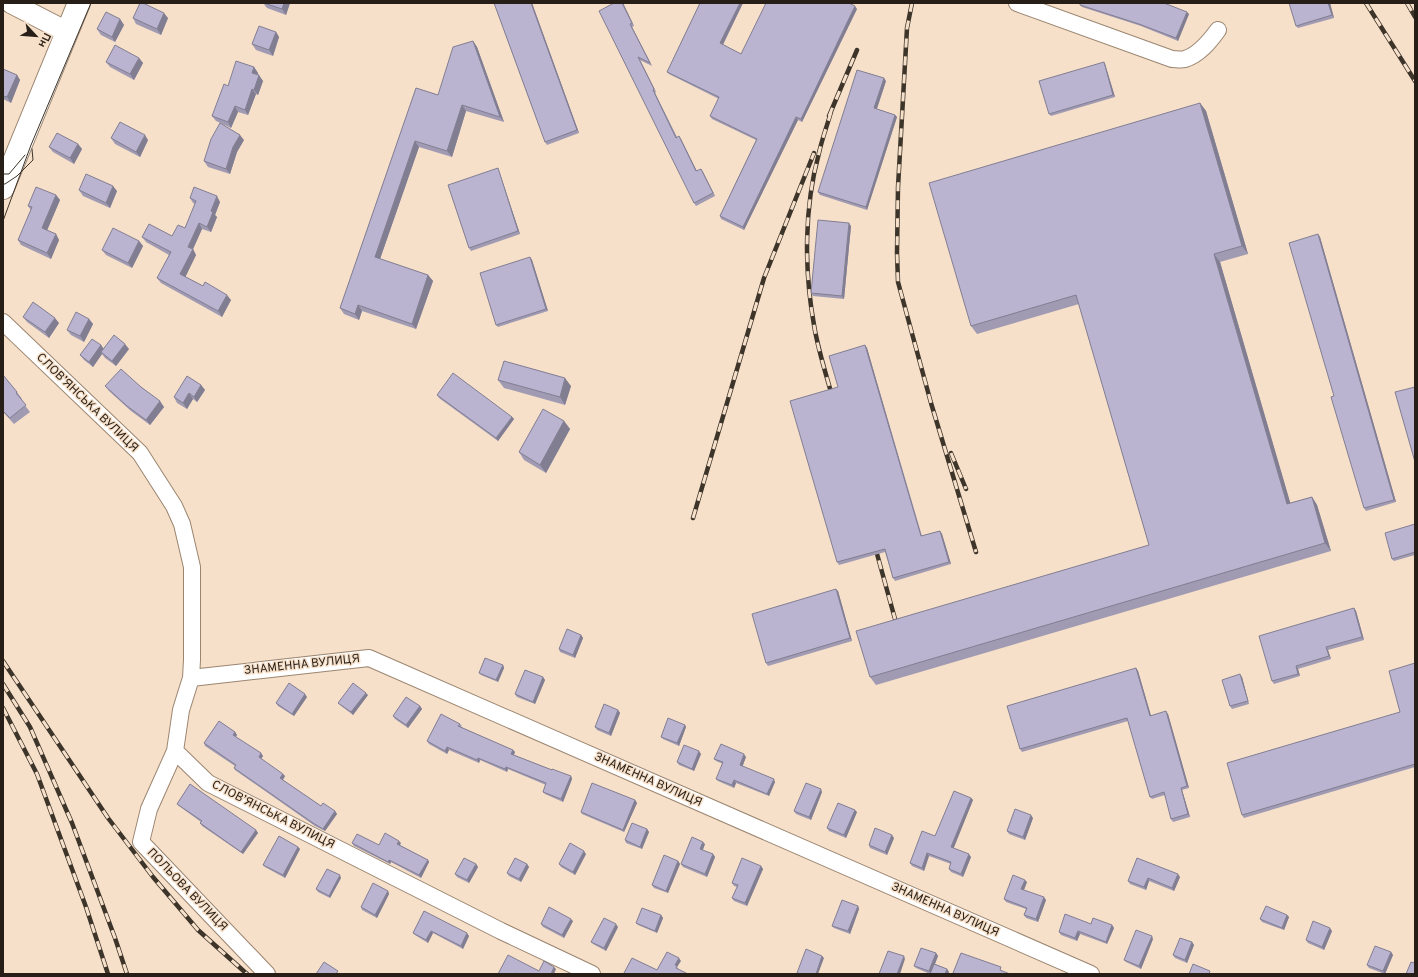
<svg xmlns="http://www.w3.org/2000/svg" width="1418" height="977" font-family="Overpass,sans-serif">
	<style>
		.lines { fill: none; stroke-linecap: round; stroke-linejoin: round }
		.minor-casing { stroke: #9a8570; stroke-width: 18 }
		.tertiary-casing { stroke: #9a8570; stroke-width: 22 }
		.secondary-casing { stroke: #9a8570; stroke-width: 24 }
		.minor { stroke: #fff; stroke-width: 16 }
		.tertiary { stroke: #fff; stroke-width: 20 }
		.secondary { stroke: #fff; stroke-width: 22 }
		.tram { stroke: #3d342a; stroke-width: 1 }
		.rail-casing { stroke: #3d342a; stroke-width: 4.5 }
		.rail { stroke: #f7e0ca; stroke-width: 3; stroke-dasharray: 9; stroke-linecap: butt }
		.wall { fill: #a09bb3 }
		.shaded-wall { fill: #827e92 }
		.building { fill: #bab4d0; stroke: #827e92 }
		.labels { text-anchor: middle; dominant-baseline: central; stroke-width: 3; stroke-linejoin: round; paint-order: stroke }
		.street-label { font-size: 12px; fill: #271f17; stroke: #f7e0ca }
	</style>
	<rect width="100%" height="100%" fill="#f7e0ca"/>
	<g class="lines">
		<defs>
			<path id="minor" d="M1017 3 1172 59C1176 59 1181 60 1185 59 1199 55 1210 41 1218 30
				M3 322 140 453 174 506 182 524 192 567V660L191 678 181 710 175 751 208 783 501 931 592 974
				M191 678 369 658 1091 974
				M175 751 149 809 141 842 267 974"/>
			<path id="tertiary" d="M11 3 67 32"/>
			<path id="secondary" d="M3 188 79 3"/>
		</defs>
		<use href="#minor" class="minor-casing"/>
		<use href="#tertiary" class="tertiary-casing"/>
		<use href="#secondary" class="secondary-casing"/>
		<use href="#minor" class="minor"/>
		<use href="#tertiary" class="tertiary"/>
		<use href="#secondary" class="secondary"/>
		<path class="tram" d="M3 174H9L25 155
			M3 184H5L17 176 33 160 32 149
			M3 221 31 145 91 3"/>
		<defs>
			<path id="rail" d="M912 3 907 28 898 187 897 253 898 282 931 403 976 552
				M1366 3 1415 81
				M1407 3 1415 17
				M831 112C827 126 822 139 819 153 804 208 804 269 814 325 818 350 826 374 833 399
				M829 116 857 50
				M951 453 966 489
				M693 518 764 278 814 153
				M874 543 895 619
				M3 661 108 818 153 877 198 930 247 974
				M3 684 30 727 72 823 115 938 127 974
				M3 708 37 774 86 907 108 974"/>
		</defs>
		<use href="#rail" class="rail-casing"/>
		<use href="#rail" class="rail"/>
	</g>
	<path class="wall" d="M263 3H290L286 15 267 8Z
		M494 3H532L579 133 547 145 545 142Z
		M614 3H623L634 26 632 27 652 66 640 60 656 92 655 93 677 137 681 139 697 171 701 169 703 172 715 196 696 206 694 203Z
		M700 3H743L723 45 741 54 857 9 802 122 798 120 744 230 721 219 720 216 756 140 712 119 710 116 719 99 669 74 667 72Z
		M1289 3H1330L1334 18 1298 28 1296 26Z
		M1080 5 1189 14 1178 41 1141 26 1082 7Z
		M133 18H168L161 35 136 24Z
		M120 19 124 25 115 42 101 35 97 29Z
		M276 32 279 37 273 56 256 50 252 44Z
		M473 41 477 47 504 122 466 111 452 157 419 147 380 259 428 275 433 281 416 329 362 311 359 320 344 314 340 308 416 88 438 95Z
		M139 58 143 63 134 80 110 67 106 62Z
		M1104 62 1105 64 1115 97 1051 116 1049 114Z
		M254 67 258 73 257 74 263 81 258 95 256 94 248 115 238 112 231 128 216 121 212 116 228 86Z
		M3 69 17 75 20 80 11 103 3 99Z
		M886 81 877 109 895 115 897 117 867 210 820 195 818 192Z
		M1200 103 1206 111 1248 254 1220 262 1290 503 1312 497 1317 505 1331 551 876 685 870 677 1149 545 1079 304 977 334 971 326Z
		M111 138 148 140 140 157 115 144Z
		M244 140 237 152 230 174 208 167 204 161Z
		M78 144 82 149 74 164 53 152 49 147Z
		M498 168 520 234 471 251 469 248Z
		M79 190 117 191 110 208 83 196Z
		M56 195 60 200 47 230 56 234 59 240 51 259 21 245 18 240 31 210 28 206Z
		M190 198 220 202 215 215 217 217 211 232 202 229 193 249 196 255 185 277 231 300 222 317 161 283 157 278 169 255 146 242 142 237 172 236 185 228 195 204 193 203Z
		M851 226 844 299 813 296 811 293Z
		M1318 234 1320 237 1396 502 1366 511 1364 508 1334 396Z
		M139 241 143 246 132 268 106 255 102 250Z
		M530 257 532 260 548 311 498 327 496 325Z
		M23 317 59 323 49 338 27 322Z
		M89 319 93 324 84 342 71 335 67 330Z
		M101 345 104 349H129L116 366 105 358 102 354 93 367 84 360 80 355Z
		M865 345 867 348 922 536 940 531 942 534 951 564 895 581 893 578 885 552 839 565 837 562 838 387Z
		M3 375 17 392 22 399 21 400 30 412 14 424 3 412Z
		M498 380 571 386 565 405 504 388Z
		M201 385 205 390 197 402 193 399 187 409 177 403 174 397Z
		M105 386 141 387 164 407 150 425 131 411 109 391Z
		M437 395 512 417 514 419 498 441 439 398Z
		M564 421 570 429 546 473 524 460 519 452Z
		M1415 524V555L1394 561 1392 559Z
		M838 591 852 641 768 666 766 663Z
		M1354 608 1356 611 1364 640 1328 650 1331 659 1298 669 1300 676 1274 684 1272 681Z
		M581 635 583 638 575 658 560 652 559 649Z
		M1415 663V767L1244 818 1242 815 1400 712Z
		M503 665 504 668 498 682 481 675 479 673Z
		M1136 668 1138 671 1151 716 1168 714 1189 788 1182 790 1190 817 1173 822 1171 819 1165 795 1152 799 1150 797 1128 721 1022 752 1020 749Z
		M543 677 545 680 535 704 517 697 515 694Z
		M1242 677 1249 704 1232 709 1230 706Z
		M368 695 353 715 340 705 338 703Z
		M307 697 294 716 278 706 276 703Z
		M420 706 422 709 408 728 395 719 393 716Z
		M618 710 620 713 611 736 597 730 595 727Z
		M460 724 462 726 461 727 513 750 515 752 514 755 552 770 571 776 572 779 563 802 545 794 543 792 546 785 508 769 507 772 480 760 479 763 449 750 447 754 429 744 427 741Z
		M685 725 686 727 679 746 663 739 661 737Z
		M235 732 237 735 236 737 261 753 263 756 261 759 285 776 283 780 321 806 335 811 337 814 325 831 315 826 235 770 234 768 235 766 205 746 204 743Z
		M701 754 694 771 679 765 677 762Z
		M746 757 742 766 775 782 769 796 736 783 734 788 718 781 716 779 723 764 716 761 714 759Z
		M822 792 811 820 796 814 794 811Z
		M971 798 973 800 953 848 971 857 963 877 951 872 949 869 951 864 929 856 924 871 912 866 910 863 935 836Z
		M635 800 637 803 624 832 582 814 581 812Z
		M177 804 256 830 258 833 243 854 202 826 200 823 201 822 179 806Z
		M857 812 846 838 829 831 827 828Z
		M1033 818 1025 840 1009 834 1007 831Z
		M647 829 649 832 642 849 626 843 625 840Z
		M894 838 887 855 870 848 869 845Z
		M352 843 379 845 401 843 400 845 428 860 429 862 421 878 391 862 390 864 354 846Z
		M705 844 703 850 713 854 715 857 707 877 683 867 681 864Z
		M298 847 300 849 285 878 265 867 263 865Z
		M586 854 575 875 561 867 559 864Z
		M1137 858 1180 877 1174 891 1149 881 1146 890 1130 884 1128 881Z
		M678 861 680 864 668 893 654 888 652 885Z
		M476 864 478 867 469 883 457 877 455 874Z
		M527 864 529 867 521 882 509 876 507 873Z
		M761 866 763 869 747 906 734 901 732 898 737 887 734 886 732 883Z
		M341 878 330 898 318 892 316 889Z
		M1027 882 1024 890 1046 900 1038 922 1026 918 1024 915 1026 909 1006 902 1004 899Z
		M388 891 389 894 377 918 362 910 361 907Z
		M858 906 859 909 850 934 834 928 832 926Z
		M424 911 469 936 463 949 433 933 428 943 415 935 413 933Z
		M661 915 663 918 657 933 638 925 636 923Z
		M1287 915 1289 917 1284 930 1262 922 1260 919Z
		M573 921 564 938 543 927 541 924Z
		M1091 924 1112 925 1114 928 1107 944 1080 934 1077 941 1061 935 1059 932Z
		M618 927 606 951 593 944 591 942Z
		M1332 931 1324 950 1308 943 1306 940Z
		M1153 939 1141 969 1126 962 1124 960Z
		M1192 942 1194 945 1187 963 1175 958 1173 955Z
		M1391 952 1393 955 1385 974 1369 968 1367 965Z
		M936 953 938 956 935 964 947 969 949 972 948 974H930L916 968 914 966Z"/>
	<path class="shaded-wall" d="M284 3H290L286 15 282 9Z
		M531 3H532L579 133 577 130Z
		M622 3H623L634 26 632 23Z
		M740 3H743L722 46 720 43Z
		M1328 3H1330L1334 18 1332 15Z
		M855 6 857 9 802 122 801 119Z
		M1187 12 1189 14 1178 41 1176 38Z
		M164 13 168 18 161 35 157 29Z
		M120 19 124 25 115 42 112 37Z
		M630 24 632 27 652 66 650 63Z
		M276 32 279 37 273 56 269 50Z
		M473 41 477 47 504 122 500 117Z
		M638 57 640 60 656 92 654 89Z
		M139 58 143 63 134 80 130 74Z
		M1104 62 1105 64 1115 97 1113 95Z
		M254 67 258 73 256 78 252 73Z
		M17 75 20 80 11 103 7 97Z
		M259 75 263 81 258 95 254 90Z
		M884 78 886 81 876 111 874 108Z
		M252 89 256 94 248 115 245 110Z
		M653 90 655 93 678 141 676 138Z
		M1200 103 1206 111 1248 254 1242 246Z
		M462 105 466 111 452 157 447 151Z
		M235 106 238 112 231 128 228 122Z
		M895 115 897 117 867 210 866 207Z
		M796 117 798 120 744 230 743 227Z
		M145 135 148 140 140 157 136 152Z
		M240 135 244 140 237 152 230 174 226 169 233 147Z
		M679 136 681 139 698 174 696 171Z
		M415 141 419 147 379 262 375 257Z
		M78 144 82 149 74 164 70 158Z
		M498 168 520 234 518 231Z
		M701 169 703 172 715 196 713 193Z
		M113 186 117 191 110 208 106 203Z
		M56 195 60 200 46 233 42 228Z
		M217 196 220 202 215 215 217 217 211 232 207 227 211 211Z
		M199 223 202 229 193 249 196 255 184 280 180 274 188 247Z
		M849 223 851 226 844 299 842 296Z
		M56 234 59 240 51 259 47 253Z
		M1318 234 1320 237 1396 502 1394 500Z
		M139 241 143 246 132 268 128 263Z
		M1214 254 1220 262 1293 512 1287 504Z
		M530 257 532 260 548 311 546 309Z
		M428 275 433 281 416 329 412 324Z
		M227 295 231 300 222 317 218 311Z
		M358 305 362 311 359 320 355 314Z
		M55 318 59 323 49 338 45 332Z
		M89 319 93 324 84 342 80 336Z
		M125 344 129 349 116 366 112 361Z
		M101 345 105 351 101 352 102 354 93 367 89 362Z
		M865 345 867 348 922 539 921 536Z
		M565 378 571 386 565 405 560 397Z
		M201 385 205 390 197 402 194 397Z
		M189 393 193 399 187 409 183 403Z
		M160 401 164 407 150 425 146 420Z
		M512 417 514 419 498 441 496 438Z
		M564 421 570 429 546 473 540 465Z
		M1312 497 1317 505 1331 551 1325 543Z
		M940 531 942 534 951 564 949 562Z
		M836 589 838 591 852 641 850 638Z
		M1354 608 1356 611 1364 640 1362 637Z
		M581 635 583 638 575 658 573 655Z
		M1326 647 1328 650 1331 659 1329 656Z
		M503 665 504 668 498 682 496 680Z
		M1296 666 1298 669 1300 676 1298 674Z
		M1136 668 1138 671 1152 719 1150 716Z
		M1240 674 1242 677 1249 704 1248 701Z
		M543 677 545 680 535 704 533 702Z
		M366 693 368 695 353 715 351 712Z
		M305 694 307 697 294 716 292 714Z
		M420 706 422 709 408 728 406 725Z
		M618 710 620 713 611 736 609 733Z
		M1166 711 1168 714 1189 788 1187 786Z
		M685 725 686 727 679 746 677 743Z
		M235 732 237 735 235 737 233 735Z
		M447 747 449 750 447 754 445 751Z
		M513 750 515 752 513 756 511 754Z
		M699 751 701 754 694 771 692 769Z
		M261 753 263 756 261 759 259 757Z
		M744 754 746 757 742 768 740 765Z
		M478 758 480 760 479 763 477 760Z
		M506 767 508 769 507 772 505 769Z
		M283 774 285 776 282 781 280 778Z
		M571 776 572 779 563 802 561 799Z
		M774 779 775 782 769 796 767 794Z
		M734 780 736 783 734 788 732 785Z
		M1181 788 1182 790 1190 817 1188 814Z
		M821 789 822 792 811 820 809 817Z
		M971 798 973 800 953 850 951 847Z
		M635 800 637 803 624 832 623 830Z
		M855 810 857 812 846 838 844 835Z
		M335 811 337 814 325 831 323 829Z
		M1031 815 1033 818 1025 840 1023 837Z
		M647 829 649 832 642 849 640 847Z
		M256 830 258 833 243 854 241 852Z
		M892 835 894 838 887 855 885 852Z
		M399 841 401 843 399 846 397 844Z
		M703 842 705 844 702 851 700 849Z
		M298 847 300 849 285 878 283 875Z
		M584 851 586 854 575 875 573 872Z
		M927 853 929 856 924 871 922 868Z
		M713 854 715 857 707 877 705 874Z
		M969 854 971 857 963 877 961 874Z
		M389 860 391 862 390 864 388 862Z
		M428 860 429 862 421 878 419 875Z
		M678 861 680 864 668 893 666 891Z
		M476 864 478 867 469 883 467 880Z
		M527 864 529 867 521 882 519 879Z
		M761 866 763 869 747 906 745 903Z
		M1178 874 1180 877 1174 891 1172 888Z
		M340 875 341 878 330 898 329 896Z
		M1148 878 1149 881 1146 890 1144 887Z
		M1025 880 1027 882 1023 892 1021 889Z
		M388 891 389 894 377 918 375 915Z
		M1044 897 1046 900 1038 922 1036 919Z
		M858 906 859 909 850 934 848 931Z
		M661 915 663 918 657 933 655 931Z
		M1287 915 1289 917 1284 930 1282 928Z
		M571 919 573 921 564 938 562 935Z
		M616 924 618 927 606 951 604 948Z
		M1112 925 1114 928 1107 944 1106 942Z
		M1330 928 1332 931 1324 950 1322 947Z
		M431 931 433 933 428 943 426 940Z
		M1078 931 1080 934 1077 941 1075 938Z
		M467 933 469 936 463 949 461 946Z
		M1152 936 1153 939 1141 969 1139 966Z
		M1192 942 1194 945 1187 963 1185 960Z
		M1391 952 1393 955 1385 974 1383 971Z
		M936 953 938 956 931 974 929 971Z
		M822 956 824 958 818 974H816Z
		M904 956 905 959 900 974H897Z
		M679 958 681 961 677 967 678 969V970L675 965Z
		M554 967 556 969 554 974H551Z
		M947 969 949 972 948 974H945Z"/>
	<path class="building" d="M140 3H143L164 13 157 29 133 18Z
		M264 3H284L282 9Z
		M494 3H531L577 130 545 142Z
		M614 3H622L632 23 630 24 650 63 638 57 654 89 653 90 676 138 679 136 696 171 701 169 713 193 694 203 599 11Z
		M700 3H740L720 43 741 54 766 3H849L855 6 801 119 796 117 743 227 720 216 757 139 710 116 719 97 667 72Z
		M1080 3H1164L1187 12 1176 38 1139 24 1080 5Z
		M1289 3H1328L1332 15 1296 26Z
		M106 12 120 19 112 37 97 29Z
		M259 26 276 32 269 50 252 44Z
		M473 41 500 117 462 105 447 151 415 141 375 257 428 275 412 324 358 305 355 314 340 308 416 88 438 95 453 47Z
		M115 45 139 58 130 74 106 62Z
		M236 61 254 67 252 73 259 75 254 90 252 89 245 110 235 106 228 122 212 116 224 84 228 86Z
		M1104 62 1113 95 1049 114 1039 81Z
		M3 69 17 75 7 97 3 96Z
		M857 70 884 78 874 108 895 115 866 207 818 192Z
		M1200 103 1242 246 1214 254 1287 504 1312 497 1325 543 870 677 856 631 1149 545 1076 295 971 326 929 183Z
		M120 122 145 135 136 152 111 138Z
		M220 123 240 135 233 147 226 169 204 161 211 139Z
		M57 133 78 144 70 158 49 147Z
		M498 168 518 231 469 248 448 185Z
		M86 174 113 186 106 203 79 190Z
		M36 187 56 195 42 228 56 234 47 253 18 240 32 207 28 206Z
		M194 187 217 196 211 211 213 212 207 227 199 223 188 247 193 249 180 274 203 286 205 282 227 295 218 311 157 278 171 252 142 237 149 224 172 236 178 225 185 228 196 201 190 198Z
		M818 220 849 223 842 296 811 293Z
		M113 228 139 241 128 263 102 250Z
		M1318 234 1394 500 1364 508 1331 397 1334 396 1289 243Z
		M530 257 546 309 496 325 480 273Z
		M33 302 55 318 45 332 23 317Z
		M76 312 89 319 80 336 67 330Z
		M114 335 125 344 112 361 101 352Z
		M92 339 101 345 89 362 80 355Z
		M865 345 921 536 940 531 949 562 893 578 885 549 837 562 790 401 838 387 829 356Z
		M504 361 565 378 560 397 498 380Z
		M121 369 141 387 160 401 146 420 127 406 105 386Z
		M453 373 512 417 496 438 437 395Z
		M3 375 17 392 16 393 26 405 10 418 3 411Z
		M187 376 201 385 194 397 189 393 183 403 174 397Z
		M1415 387V462L1395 392Z
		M543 409 564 421 540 465 519 452Z
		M1415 524V552L1392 559 1385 533Z
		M836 589 850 638 766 663 752 614Z
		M1354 608 1362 637 1326 647 1329 656 1296 666 1298 674 1272 681 1259 636Z
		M567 629 581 635 573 655 559 649Z
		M485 658 503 665 496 680 479 673Z
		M1415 663V764L1242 815 1227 763 1400 712 1389 671Z
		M1136 668 1150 716 1166 711 1187 786 1181 788 1188 814 1171 819 1164 792 1150 797 1127 718 1020 749 1007 706Z
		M525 670 543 677 533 702 515 694Z
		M1240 674 1248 701 1230 706 1222 680Z
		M289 683 305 694 292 714 276 703Z
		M353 683 366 693 351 712 338 703Z
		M406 697 420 706 406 725 393 716Z
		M604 704 618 710 609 733 595 727Z
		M441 714 460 724 458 726 513 750 511 754 552 770V769L571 776 561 799 543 792 546 783 506 767 505 769 478 758 477 760 447 747 445 751 427 741Z
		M668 718 685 725 677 743 661 737Z
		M219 721 235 732 233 735 261 753 259 757 283 774 280 778 321 806 323 803 335 811 323 829 313 823 234 768 236 765 204 743Z
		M721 744 744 754 740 765 774 779 767 794 734 780 732 785 716 779 723 762 714 759Z
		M684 745 699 751 692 769 677 762Z
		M592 783 635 800 623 830 581 812Z
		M806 783 821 789 809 817 794 811Z
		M190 784 256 830 241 852 200 823 202 821 177 804Z
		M954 791 971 798 951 847 969 854 961 874 949 869 951 862 927 853 922 868 910 863 922 831 935 836Z
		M838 803 855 810 844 835 827 828Z
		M1015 809 1031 815 1023 837 1007 831Z
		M632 823 647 829 640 847 625 840Z
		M875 828 892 835 885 852 869 845Z
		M385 833 399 841 397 844 428 860 419 875 389 860 388 862 352 843 357 834 379 845Z
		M279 836 298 847 283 875 263 865Z
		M692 837 703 842 700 849 713 854 705 874 681 864Z
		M570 843 584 851 573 872 559 864Z
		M664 855 678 861 666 891 652 885Z
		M464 858 476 864 467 880 455 874Z
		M515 858 527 864 519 879 507 873Z
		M742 858 761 866 745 903 732 898 738 885 732 883Z
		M1137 858 1178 874 1172 888 1148 878 1144 887 1128 881Z
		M327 869 340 875 329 896 316 889Z
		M1013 875 1025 880 1021 889 1044 897 1036 919 1024 915 1027 908 1004 899Z
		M373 883 388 891 375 915 361 907Z
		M842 900 858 906 848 931 832 926Z
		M1266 906 1287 915 1282 928 1260 919Z
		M549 907 571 919 562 935 541 924Z
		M642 908 661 915 655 931 636 923Z
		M424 911 467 933 461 946 431 931 426 940 413 933Z
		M1065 914 1091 924 1093 918 1112 925 1106 942 1078 931 1075 938 1059 932Z
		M604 918 616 924 604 948 591 942Z
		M1313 921 1330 928 1322 947 1306 940Z
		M1136 930 1152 936 1139 966 1124 960Z
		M1180 938 1192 942 1185 960 1173 955Z
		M1375 946 1391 952 1383 971 1367 965Z
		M921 948 936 953 929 971 914 966Z
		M806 949 822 956 816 974H801L797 973Z
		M888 951 904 956 897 974H879Z
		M667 952 679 958 675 965 677 966 676 968 688 974H626L624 973 632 958 657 970Z
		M961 953 1001 967 1000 970 1010 974H957L953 973Z
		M508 955 539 971 544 961 554 967 551 974H518L516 973V974H498Z
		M324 962 338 971 336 974H316Z
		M1411 962 1415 963V974H1406Z
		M934 964 947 969 945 974H930Z
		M1193 964 1210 971 1209 974H1189Z"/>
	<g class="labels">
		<g class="street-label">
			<text transform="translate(87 403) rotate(44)">СЛОВ’ЯНСЬКА ВУЛИЦЯ</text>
			<text transform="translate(302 665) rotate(-6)">ЗНАМЕННА ВУЛИЦЯ</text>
			<text transform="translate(648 780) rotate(24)">ЗНАМЕННА ВУЛИЦЯ</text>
			<text transform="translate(273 815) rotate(27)">СЛОВ’ЯНСЬКА ВУЛИЦЯ</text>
			<text transform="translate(187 890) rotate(46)">ПОЛЬОВА ВУЛИЦЯ</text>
			<text transform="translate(945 910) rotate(24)">ЗНАМЕННА ВУЛИЦЯ</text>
		</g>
	</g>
	<rect width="1418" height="977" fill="none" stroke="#271f17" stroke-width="8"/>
	<g transform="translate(36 36) rotate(116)" stroke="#f7e0ca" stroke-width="3" paint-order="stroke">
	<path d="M0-3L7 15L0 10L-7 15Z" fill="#271f17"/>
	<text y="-6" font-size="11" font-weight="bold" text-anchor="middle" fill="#271f17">Пн</text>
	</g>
</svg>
